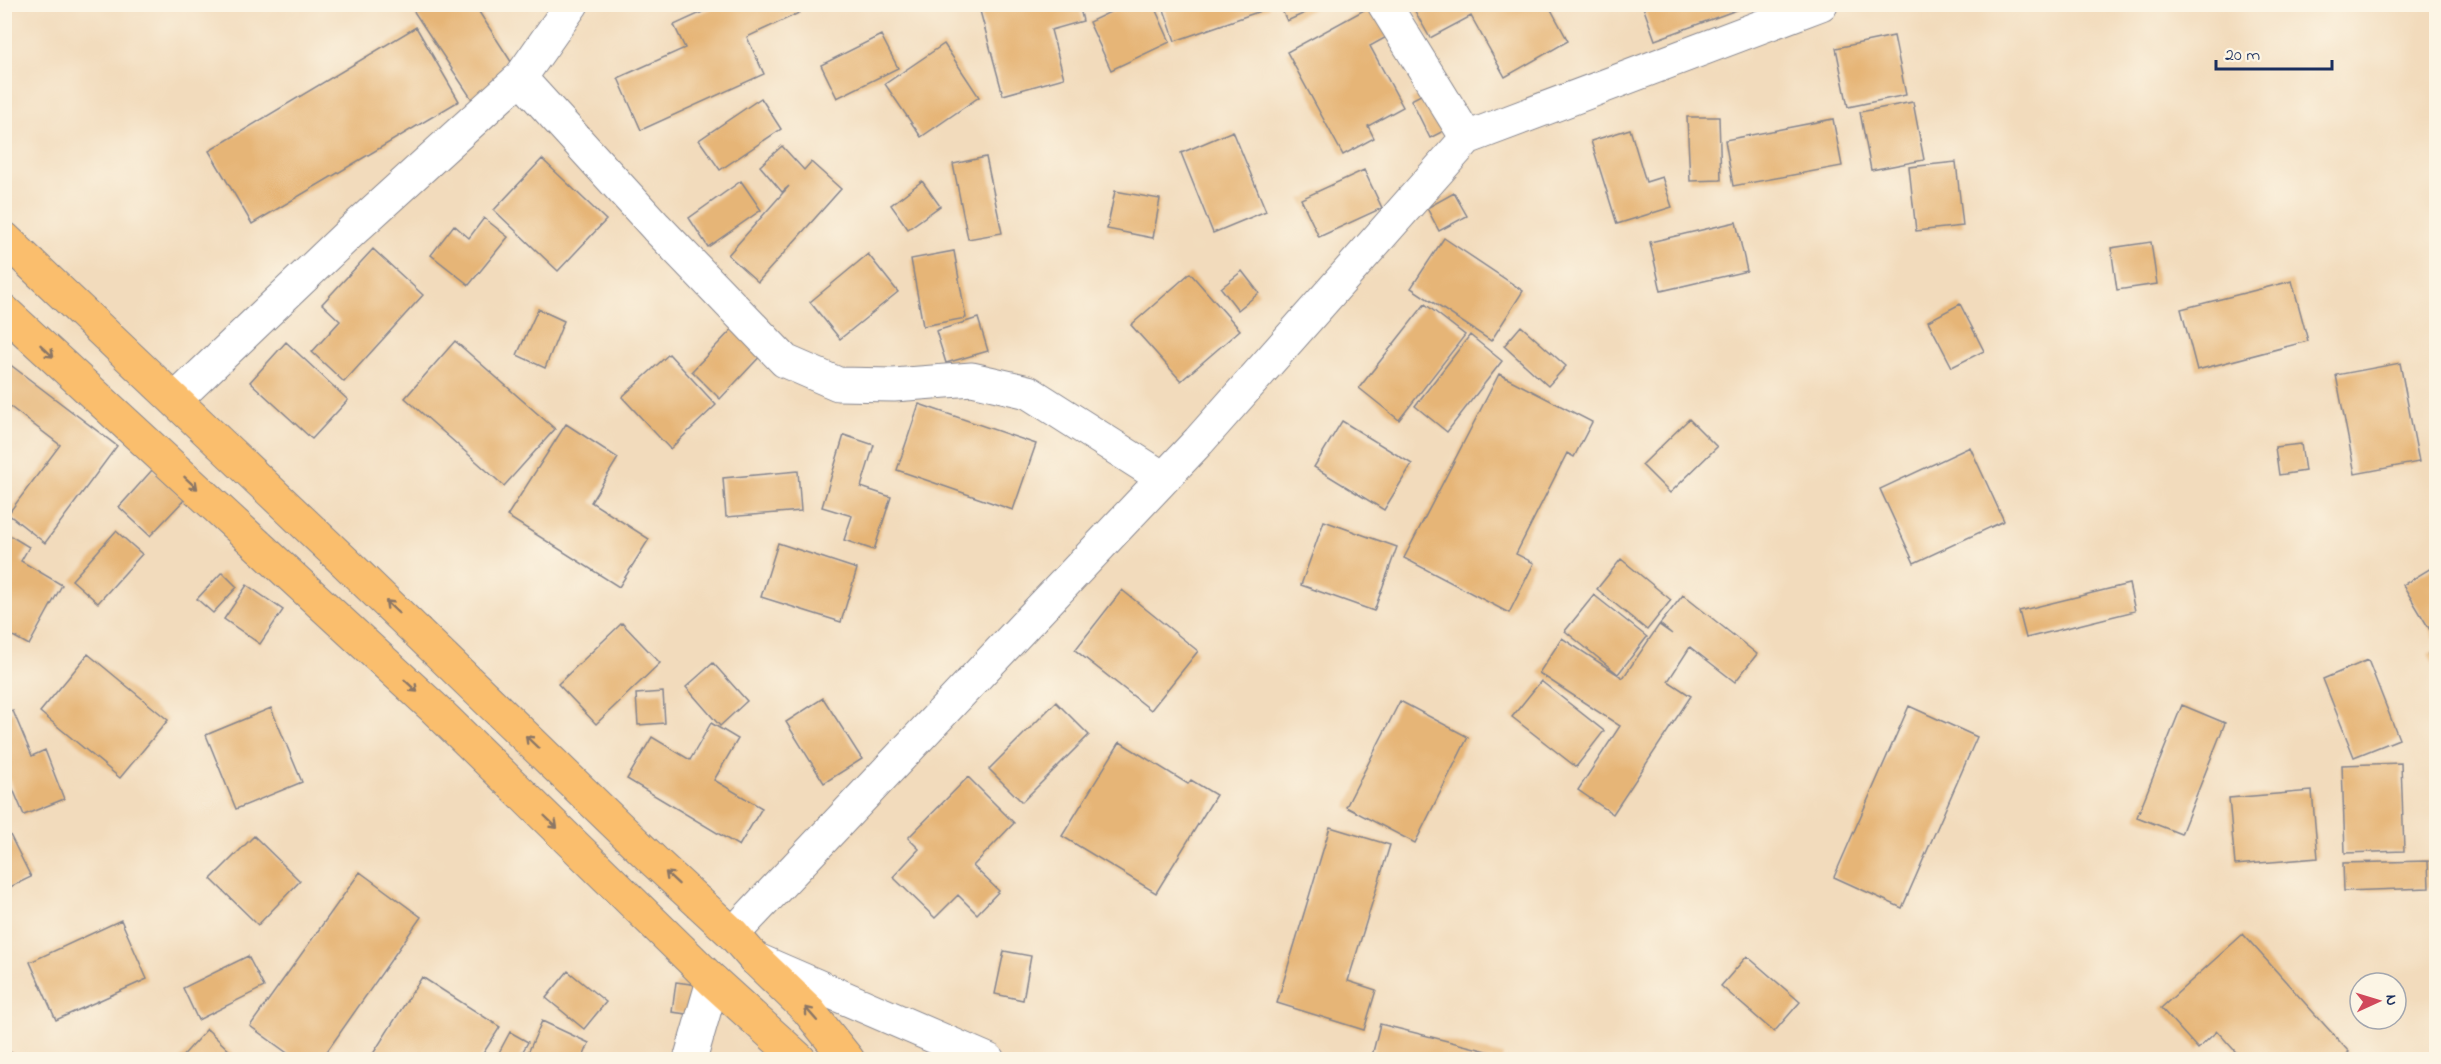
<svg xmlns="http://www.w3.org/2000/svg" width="2441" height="1064" font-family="'Indie Flower',sans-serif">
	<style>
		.building { fill: #e6b577 }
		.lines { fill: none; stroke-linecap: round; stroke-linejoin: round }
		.minor-casing { stroke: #86858d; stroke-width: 35 }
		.major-casing { stroke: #86858d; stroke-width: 35 }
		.minor { stroke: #fff; stroke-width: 33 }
		.major { stroke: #fabe6d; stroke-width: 33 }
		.oneway { stroke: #8a7666 }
	</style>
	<rect width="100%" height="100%" fill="#fcf5e5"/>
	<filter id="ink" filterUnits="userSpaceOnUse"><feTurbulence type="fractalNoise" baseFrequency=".0167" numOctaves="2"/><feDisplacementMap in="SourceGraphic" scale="12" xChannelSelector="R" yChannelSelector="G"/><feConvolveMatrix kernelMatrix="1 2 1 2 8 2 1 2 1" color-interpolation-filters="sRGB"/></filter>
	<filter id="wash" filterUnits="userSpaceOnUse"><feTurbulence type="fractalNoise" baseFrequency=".008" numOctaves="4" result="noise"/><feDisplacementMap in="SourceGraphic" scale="24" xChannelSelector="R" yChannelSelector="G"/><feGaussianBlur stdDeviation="1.35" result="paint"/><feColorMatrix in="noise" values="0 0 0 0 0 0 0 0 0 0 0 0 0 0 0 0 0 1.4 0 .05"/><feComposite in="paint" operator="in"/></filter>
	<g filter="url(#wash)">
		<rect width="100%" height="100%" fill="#f2dbbc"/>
		<g id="blocks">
			<path class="building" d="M409 4H474L517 71 473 101Z
				M720 4H795L799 13 747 37 764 74 641 130 618 78 685 48 674 25Z
				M1002 4H1079L1083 21 1051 30 1064 78 1003 95 980 11Z
				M1127 4H1153L1170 42 1111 70 1089 22Z
				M1162 4H1268L1269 8 1175 41Z
				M1279 4H1325L1287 21Z
				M1375 4 1392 34 1370 46 1403 107 1368 126 1374 138 1343 155 1287 52Z
				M1411 4H1548L1568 41 1505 77 1471 16 1430 38Z
				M1642 4H1741L1742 8 1655 40Z
				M416 27 459 101 252 224 209 151Z
				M881 35 898 68 837 98 821 65Z
				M1894 36 1906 95 1848 107 1836 48Z
				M944 44 979 97 921 137 885 84Z
				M1436 87 1455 125 1430 138 1411 100Z
				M761 98 781 129 720 170 699 140Z
				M1913 102 1924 160 1871 170 1860 112Z
				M1687 117H1719L1721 180 1690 181Z
				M1833 119 1842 166 1733 186 1725 140Z
				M1630 129 1646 182 1662 177 1672 207 1617 224 1591 141Z
				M1233 131 1266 211 1213 233 1181 153Z
				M782 146 804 170 811 162 841 189 758 282 728 255 789 186 782 192 760 166Z
				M986 157 1002 233 968 239 953 164Z
				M542 159 606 220 558 271 494 210Z
				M1956 162 1963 226 1916 231 1909 167Z
				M1364 170 1382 208 1319 237 1301 199Z
				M741 181 761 210 708 247 689 218Z
				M922 181 940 206 908 229 891 205Z
				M1115 191 1160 199 1153 238 1107 229Z
				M1454 193 1467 216 1439 231 1427 208Z
				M484 218 508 237 469 285 431 255 454 225 469 238Z
				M1736 222 1747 271 1661 291 1650 242Z
				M1444 238 1523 291 1491 341 1411 288Z
				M2151 242 2157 284 2117 290 2111 248Z
				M373 249 423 295 344 382 312 352 340 321 322 304Z
				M954 251 966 318 923 326 911 259Z
				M868 254 898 292 840 339 810 302Z
				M1242 271 1259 293 1238 310 1221 288Z
				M1190 273 1240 330 1181 381 1131 325Z
				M2292 281 2308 341 2197 370 2181 309Z
				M1425 304 1465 335 1399 420 1359 388Z
				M1960 304 1984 351 1952 367 1928 321Z
				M538 309 564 321 545 368 517 355Z
				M978 318 988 351 946 363 936 331Z
				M738 323 766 350 720 399 692 371Z
				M1521 326 1566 366 1548 386 1504 346Z
				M1470 335 1502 361 1447 432 1415 406Z
				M455 341 555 429 504 486 405 398Z
				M286 342 348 400 312 439 250 382Z
				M669 354 716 405 670 449 622 397Z
				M4 360 117 446 45 543 8 514 60 445 4 402Z
				M2400 363 2419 462 2355 474 2336 375Z
				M1499 374 1592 422 1574 457 1567 453 1516 554 1534 563 1509 613 1404 558Z
				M919 404 1036 444 1013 510 897 470Z
				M1689 419 1717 447 1670 493 1642 465Z
				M1342 421 1412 464 1384 510 1314 467Z
				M566 424 618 458 591 502 649 539 619 587 507 516Z
				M844 435 874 445 861 487 891 497 874 550 844 540 852 516 822 507Z
				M2301 444 2305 471 2279 475 2275 447Z
				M1970 447 2004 521 1914 563 1880 489Z
				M153 469 185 499 150 536 119 507Z
				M798 471 801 511 726 517 723 478Z
				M1324 521 1397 547 1374 611 1301 585Z
				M116 531 142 554 98 603 72 580Z
				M4 532 29 547 21 561 62 585 29 645 4 631Z
				M778 543 857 569 841 622 761 597Z
				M1621 559 1671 600 1647 630 1597 589Z
				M2436 565V640L2403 585Z
				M222 572 237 587 213 613 197 599Z
				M2129 584 2135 611 2026 638 2019 611Z
				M247 585 283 610 260 644 224 619Z
				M1122 590 1198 651 1151 710 1075 650Z
				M1594 595 1647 637 1618 674 1565 631Z
				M1683 595 1757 654 1735 682 1690 647 1668 681 1691 696 1613 814 1578 790 1620 726 1539 673 1562 638 1623 678 1659 625 1672 634 1660 624Z
				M622 623 660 663 596 724 558 684Z
				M2436 650V670L2428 654Z
				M88 654 168 720 120 778 40 712Z
				M2368 660 2399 739 2354 757 2323 679Z
				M713 663 747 701 720 726 686 687Z
				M1541 681 1604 731 1576 767 1512 717Z
				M663 692 665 723 638 725 636 694Z
				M823 698 862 759 824 783 786 722Z
				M1400 701 1468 737 1415 843 1346 807Z
				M1056 702 1089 735 1022 802 989 769Z
				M2182 705 2225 723 2181 834 2137 817Z
				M1909 706 1977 737 1902 908 1834 877Z
				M271 708 302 782 236 809 206 735Z
				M13 711 32 756 45 750 64 799 24 815 4 768V714Z
				M711 723 738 739 714 780 762 808 739 846 627 779 652 737 690 760Z
				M1120 742 1188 784 1191 780 1216 795 1156 893 1062 836Z
				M2401 763 2404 851 2345 853 2342 765Z
				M968 777 1014 823 973 866 999 891 977 914 958 895 935 918 893 877 919 849 908 838Z
				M2312 791 2318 858 2235 865 2229 798Z
				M4 823 31 877 4 890Z
				M1330 827 1390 845 1348 981 1376 990 1364 1030 1277 1003Z
				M254 836 300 881 258 925 211 879Z
				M2428 861 2429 888 2344 891 2343 863Z
				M360 872 421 917 321 1060H297L250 1026Z
				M121 920 147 979 56 1020 30 962Z
				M2243 934 2349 1052 2341 1060H2243L2217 1031 2198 1049 2161 1008Z
				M1004 951 1031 956 1023 1000 995 994Z
				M248 956 264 987 198 1020 183 988Z
				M1747 956 1800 1002 1774 1032 1721 986Z
				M568 971 606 1002 584 1029 546 998Z
				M422 977 500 1027 479 1060H369Z
				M676 982 712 987 708 1017 672 1012Z
				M542 1021 589 1043 582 1060H525Z
				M1380 1024 1503 1055 1502 1060H1371Z
				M207 1029 239 1060H179Z
				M510 1032 528 1042 518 1060H495Z
				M4 1049 24 1060H4Z"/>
		</g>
	</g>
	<g filter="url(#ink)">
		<use href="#blocks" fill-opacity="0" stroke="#86858d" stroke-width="1.5"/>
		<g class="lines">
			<defs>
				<path id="minor" d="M1384 4 1467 138
					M520 78 656 227 785 361 838 384 894 385 972 379 1028 392 1163 478
					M175 400 352 231 520 78 572 4
					M733 934 1199 441 1467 138 1821 4
					M755 959 988 1060
					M690 1060 713 981"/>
				<path id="major" d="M4 238 346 563 654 861 733 934 754 958 808 1010 848 1060
					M4 311 434 708 713 981 800 1060"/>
			</defs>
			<use href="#minor" class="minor-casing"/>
			<use href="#major" class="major-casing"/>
			<use href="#minor" class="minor"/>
			<use href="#major" class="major"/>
		</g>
		<defs><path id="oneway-shaft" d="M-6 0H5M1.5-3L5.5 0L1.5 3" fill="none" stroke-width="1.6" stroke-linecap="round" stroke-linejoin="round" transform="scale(1.5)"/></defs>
		<g class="oneway">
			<use href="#oneway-shaft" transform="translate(47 351) rotate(43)"/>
			<use href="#oneway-shaft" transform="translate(191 483) rotate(43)"/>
			<use href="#oneway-shaft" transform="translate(392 607) rotate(-136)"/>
			<use href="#oneway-shaft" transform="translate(411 686) rotate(43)"/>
			<use href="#oneway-shaft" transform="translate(532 742) rotate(-136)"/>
			<use href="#oneway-shaft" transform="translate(551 822) rotate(44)"/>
			<use href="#oneway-shaft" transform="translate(672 878) rotate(-137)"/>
			<use href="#oneway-shaft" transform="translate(811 1014) rotate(-131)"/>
		</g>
	</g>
	<rect width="2441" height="1064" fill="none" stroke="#fcf5e5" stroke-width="24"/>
	<g transform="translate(2378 1001) rotate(86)"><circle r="28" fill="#fcf5e5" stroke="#a2a6af" stroke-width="1.5"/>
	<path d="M0-4.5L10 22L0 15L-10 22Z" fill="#d1495b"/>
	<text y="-9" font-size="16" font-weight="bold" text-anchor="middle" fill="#1b2f5e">N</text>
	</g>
	<path d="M2216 60v9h116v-9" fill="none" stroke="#1b2f5e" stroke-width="3"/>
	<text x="2225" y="60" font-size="18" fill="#1b2f5e" stroke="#fcf5e5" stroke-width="4.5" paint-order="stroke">20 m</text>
</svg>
